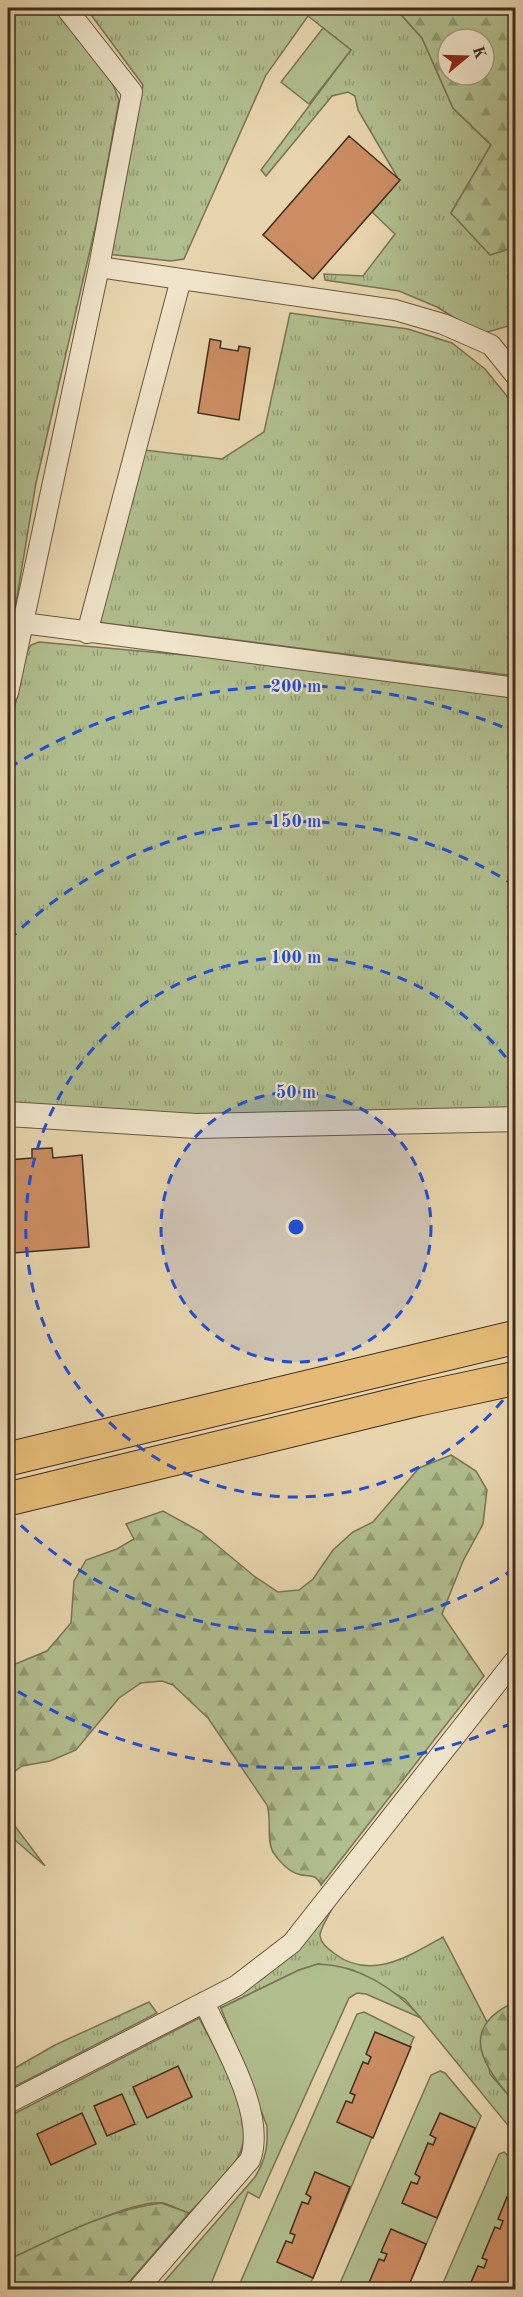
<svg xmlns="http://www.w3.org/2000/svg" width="523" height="2297" font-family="'Old Standard TT',serif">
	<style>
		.grass { fill: url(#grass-tufts); stroke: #787556; stroke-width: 1.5 }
		.forest { fill: url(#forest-firs); stroke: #787556; stroke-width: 1.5; fill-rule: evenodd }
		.garden { fill: #b1be8e; stroke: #787556; stroke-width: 1.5 }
		.building { fill: #cc8d62; stroke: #402c1d; stroke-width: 1.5 }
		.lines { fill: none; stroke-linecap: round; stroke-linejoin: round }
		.minor-casing { stroke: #6a5641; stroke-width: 22 }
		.tertiary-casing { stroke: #6a5641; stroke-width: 26 }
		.trunk-casing { stroke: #402c1d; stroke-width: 35 }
		.minor { stroke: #f0e4ca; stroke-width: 20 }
		.tertiary { stroke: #f0e4ca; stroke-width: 24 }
		.trunk { stroke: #e4ba76; stroke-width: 33 }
		.ring { fill: none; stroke: #1d4ed8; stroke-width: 3; stroke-dasharray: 10 8 }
		.centre { fill: #1d4ed8; stroke: #f0e4ca; stroke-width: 3 }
		.ring-label { font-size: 18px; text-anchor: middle; font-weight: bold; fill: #1d4ed8; stroke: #f0e4ca; stroke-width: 4.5; stroke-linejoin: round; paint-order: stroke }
	</style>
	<defs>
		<pattern id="grass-tufts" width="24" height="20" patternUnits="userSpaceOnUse" patternTransform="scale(1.5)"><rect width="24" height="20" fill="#b1be8e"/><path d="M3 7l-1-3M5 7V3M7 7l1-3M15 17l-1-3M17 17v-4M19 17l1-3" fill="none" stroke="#919b73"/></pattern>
		<pattern id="forest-firs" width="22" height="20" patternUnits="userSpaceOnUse" patternTransform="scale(1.5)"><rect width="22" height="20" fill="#b1be8e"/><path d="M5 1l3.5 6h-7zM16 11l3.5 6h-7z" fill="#919b73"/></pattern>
	</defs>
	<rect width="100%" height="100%" fill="#e8d5ad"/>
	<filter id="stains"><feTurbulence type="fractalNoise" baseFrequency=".00333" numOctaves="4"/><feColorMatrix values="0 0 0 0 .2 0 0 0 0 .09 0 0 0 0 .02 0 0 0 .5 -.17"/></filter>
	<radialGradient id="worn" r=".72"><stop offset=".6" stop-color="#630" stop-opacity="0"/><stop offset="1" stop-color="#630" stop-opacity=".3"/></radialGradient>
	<path class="grass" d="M8 8H58L110 77 119 100 97 220 36 483 15 609 8 608Z
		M86 8H395L422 38 453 108 491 145 451 213 490 255 515 247V324L481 334 437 307 399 291 325 280 324 274 363 276 395 234 372 212 399 180 358 110 355 96 348 92 332 96 266 176 261 170 351 50 308 16 266 75 184 259 171 261 107 254 143 85Z
		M290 313 408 329 452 343 485 369 515 406V676L96 622 144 450 222 459 264 432Z
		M39 642 207 657 515 698V1109L200 1117 8 1105V737L27 652 31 645Z
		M342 1890C338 1901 319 1928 320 1936 321 1944 329 1949 335 1954 371 1981 409 1956 443 1937L488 2024 483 2031 490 2074 515 2103V2134L405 1999 353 1970 318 1964 299 1970 221 2008 218 2002Z
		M149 2002 157 2013 8 2090V2072L55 2045Z
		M199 2018C215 2049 251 2109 243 2144 237 2170 206 2194 189 2213 180 2210 171 2205 163 2203 133 2198 38 2246 8 2260V2117Z"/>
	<path class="forest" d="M395 8H515V247L490 255 451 213 491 145 453 108 422 38ZM448 39H484V75H448Z
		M451 1455 476 1471 487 1490 483 1524 463 1561 442 1614 484 1676 321 1885C315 1872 309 1878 298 1874 289 1872 278 1860 273 1852 266 1840 272 1819 267 1805L208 1718 173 1685 162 1681 141 1683 119 1698 76 1750 50 1761 22 1766 8 1776V1667L47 1651 71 1623 74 1581 86 1560 117 1549 134 1539 126 1524 163 1511 201 1532 254 1576 278 1592 299 1590 313 1579 333 1550 353 1532 373 1522 419 1468Z
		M8 1817 45 1866 8 1834Z
		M515 2002V2103C485 2068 455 2029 515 2002Z
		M161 2203 189 2213 123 2289H8V2260C57 2237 107 2210 161 2203Z"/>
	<path class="garden" d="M323 28 351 50 309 104 281 82Z
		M318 1964C358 1965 395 1988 421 2018L366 1994 357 1993 349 1998 259 2198 248 2192 209 2289 157 2290 255 2177C266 2159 268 2146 267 2126L221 2008 299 1970Z
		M364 2012 414 2037 313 2278 307 2289 237 2290 357 2014Z
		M440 2071 445 2073 481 2116 407 2289 337 2290 431 2075Z
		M504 2152 516 2163V2277L510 2289 440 2290 499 2154Z"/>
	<path class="building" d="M349 136 400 180 313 279 263 235Z
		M210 339 221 341 220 348 238 351 239 346 250 348 239 420 198 413Z
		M52 1148 53 1158 82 1155 89 1247 13 1253 8 1160 32 1158V1149Z
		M375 2032 411 2047 373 2138 337 2122 346 2101 352 2103 355 2095 350 2093 363 2062 368 2064 371 2057 366 2054Z
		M178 2066 192 2097 147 2118 133 2087Z
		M122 2094 135 2124 107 2136 94 2106Z
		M82 2113 96 2144 51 2165 37 2134Z
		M440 2113 475 2128 437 2218 402 2203 411 2182 417 2184 420 2177 415 2174 428 2143 433 2145 436 2138 430 2135Z
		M315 2172 350 2187 313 2278 277 2262 286 2241 292 2243 295 2235 290 2233 302 2202 308 2204 311 2197 306 2194Z
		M507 2197 516 2201V2277L510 2290H474L469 2287 478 2266 484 2268 487 2260 482 2258 495 2227 500 2229 503 2221 498 2219Z
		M391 2229 426 2244 407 2290H366L379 2259 384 2261 387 2254 381 2252Z"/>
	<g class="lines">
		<defs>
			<path id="minor" d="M99 267 181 279
				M8 621 516 688
				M87 633 181 279 395 310 443 324 491 345 516 376
				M8 693 99 267 132 92 66 8
				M8 2103 236 1986 292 1943 516 1659
				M137 2290 250 2160C267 2115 223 2044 204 2002"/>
			<path id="tertiary" d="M8 1114 196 1126 516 1119"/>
			<path id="trunk" d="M8 1459 516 1337
				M8 1499 419 1399 516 1378"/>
		</defs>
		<use href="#minor" class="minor-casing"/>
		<use href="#tertiary" class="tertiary-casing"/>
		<use href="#trunk" class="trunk-casing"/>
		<use href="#minor" class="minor"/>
		<use href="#tertiary" class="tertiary"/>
		<use href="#trunk" class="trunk"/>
	</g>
	<circle cx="296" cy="1227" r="135" fill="#1d4ed8" fill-opacity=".12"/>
	<g class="ring">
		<circle cx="296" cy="1227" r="135"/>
		<path d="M514 1386A270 270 0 1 1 514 1068"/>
		<path d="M514 1569A406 406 0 0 1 9 1514M9 940A406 406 0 0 1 514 885"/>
		<path d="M512 1723A541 541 0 0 1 9 1686M9 768A541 541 0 0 1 512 731"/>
	</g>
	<circle cx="296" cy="1227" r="9" class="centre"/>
	<g class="ring-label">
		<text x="296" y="692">200 m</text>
		<text x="296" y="827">150 m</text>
		<text x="296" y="963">100 m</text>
		<text x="296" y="1098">50 m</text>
	</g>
	<rect width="523" height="2297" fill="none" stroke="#e8d5ad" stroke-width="30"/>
	<rect x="9" y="9" width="505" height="2279" fill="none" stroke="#402c1d" stroke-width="3"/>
	<rect x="15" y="15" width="493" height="2267" fill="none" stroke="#402c1d" stroke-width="1.5"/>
	<g transform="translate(466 57) rotate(71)"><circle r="28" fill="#f0e4ca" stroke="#aa9a85" stroke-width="1.5"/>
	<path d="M0-4.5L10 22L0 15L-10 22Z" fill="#8f2418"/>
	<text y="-9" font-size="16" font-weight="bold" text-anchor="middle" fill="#402c1d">K</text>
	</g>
	<rect width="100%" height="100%" filter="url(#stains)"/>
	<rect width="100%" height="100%" fill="url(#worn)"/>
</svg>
